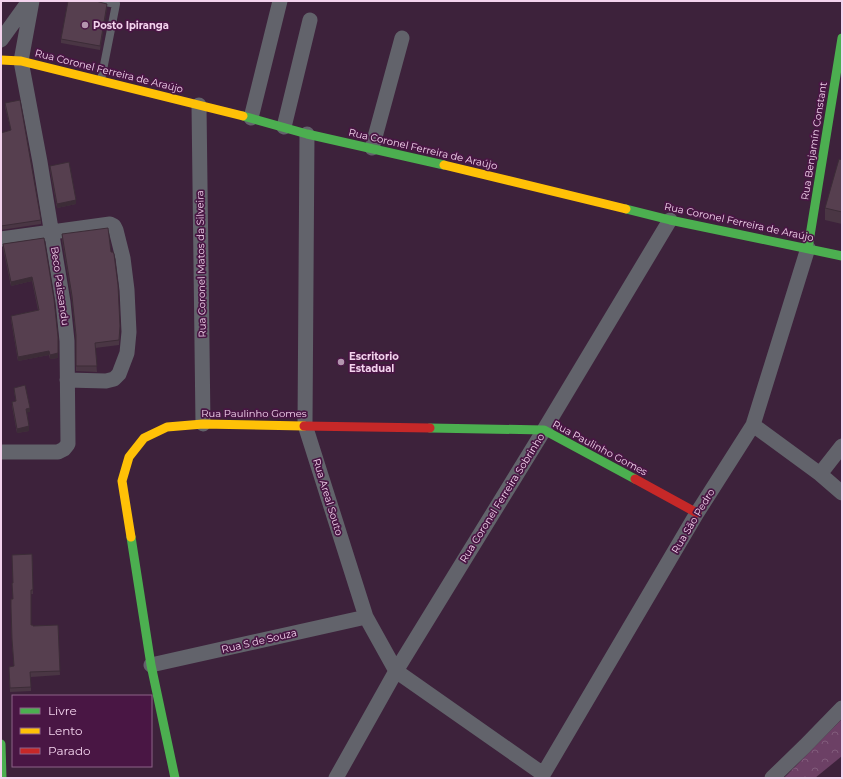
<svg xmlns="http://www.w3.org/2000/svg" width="843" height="779" font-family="Montserrat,sans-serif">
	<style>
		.forest { fill: url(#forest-crowns) }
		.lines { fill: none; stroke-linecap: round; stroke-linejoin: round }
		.lane { stroke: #62636b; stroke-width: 8 }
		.street { stroke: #62636b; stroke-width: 15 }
		.fast { stroke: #4caf50; stroke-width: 9 }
		.slow { stroke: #ffc107; stroke-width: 9 }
		.jam { stroke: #c62828; stroke-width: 9 }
		.wall { fill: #4a3644 }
		.shaded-wall { fill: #3c2c37 }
		.building { fill: #563f4f; stroke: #3c2c37 }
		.poi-dot { fill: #b395af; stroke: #491644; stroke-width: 1.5 }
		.labels { text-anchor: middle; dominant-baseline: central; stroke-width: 3.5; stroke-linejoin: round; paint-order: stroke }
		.poi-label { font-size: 10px; font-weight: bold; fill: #f3d3ed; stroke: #491644; text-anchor: start }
		.street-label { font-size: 10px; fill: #f3d3ed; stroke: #491644 }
	</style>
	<defs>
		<pattern id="forest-crowns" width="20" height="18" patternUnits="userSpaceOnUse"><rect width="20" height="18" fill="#6c4065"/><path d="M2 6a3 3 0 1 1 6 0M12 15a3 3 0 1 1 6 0" fill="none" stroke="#815b7b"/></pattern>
	</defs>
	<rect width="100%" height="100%" fill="#3d223b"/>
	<path class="forest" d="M842 719V756L815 778H784Z"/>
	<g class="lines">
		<path class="lane" d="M100 1 116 4 101 80"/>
		<path class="street" d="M1 40 29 1
			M199 105 203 424
			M251 118 280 1
			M284 127 310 20
			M307 134 305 425 366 617 396 671 543 774
			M372 148 402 38
			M1 239 110 224 114 226 116 230 123 258 127 290 129 332 127 353 119 374 114 379 106 381 67 380
			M753 425 820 474 842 493
			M1 452H58L64 449 68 444 67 341 63 302 40 162 21 61 32 1
			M820 474 842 446
			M151 665 366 617
			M336 778 396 671 544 430 670 220
			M541 778 697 513 753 425 808 248
			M772 778 805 746 842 708"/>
		<path class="fast" d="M243 116 307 134 444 165
			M626 209 670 220 842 256
			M808 248 842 38
			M430 428 544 430 635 479
			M131 537 151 665 175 778
			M1 744 2 778"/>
		<path class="slow" d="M1 60 21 61 243 116
			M444 165 626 209
			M131 537 122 481 129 457 144 438 167 427 203 424 304 426"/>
		<path class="jam" d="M304 426 430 428
			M635 479 697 513"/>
	</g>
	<path class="wall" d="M107 8 100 50 61 43V39Z
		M5 103 41 220V224L1 230V133L11 130 5 107Z
		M842 160V224L825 220V208Z
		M50 166 76 204 57 208 50 170Z
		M62 234 120 332 119 345 95 348 97 372 76 371V340L72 301 62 240Z
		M44 238 58 358 50 359 49 355 18 361 11 320V316L38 310 32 281 11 286 3 248V244Z
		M14 388 30 412H27L29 431 17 433 12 406V402L16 401 14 392Z
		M32 554 33 594H31V625L33 626 58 625 60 675 31 677V691L10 692 9 667 14 666 12 643 11 611 13 599V583Z"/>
	<path class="shaded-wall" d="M107 4V8L100 50V46Z
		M76 200V204L57 208V204Z
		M32 277V281L11 286V282Z
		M49 351V355L18 361V357Z
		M58 353V358L50 359V355Z
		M30 408V412L26 413V409Z
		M29 426V431L17 433V429Z"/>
	<path class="building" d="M68 1H97L99 2 107 4 100 46 61 39Z
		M20 100 41 220 1 226V133L11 130 5 103Z
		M839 159 842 160V212L825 208Z
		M69 162 76 200 57 204 50 166Z
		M108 228 111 252H113L114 254 118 285 120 326 119 340 95 343 97 366H76V335L72 296 62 234Z
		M44 238 54 299 58 337V353L50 355 49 351 18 357 11 316 39 310 32 277 11 282 3 244Z
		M25 385 30 408 26 409 29 426 17 429 12 402 16 401 14 388Z
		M32 554 33 590H31V625H33V626L58 625 60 671 30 672 31 687 10 688 9 667 14 666 12 639 11 607V599H13L12 583H13L12 555Z"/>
	<g class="poi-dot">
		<circle cx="85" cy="25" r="4"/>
		<circle cx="341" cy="362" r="4"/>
	</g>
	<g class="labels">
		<g class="poi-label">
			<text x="93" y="25">Posto Ipiranga</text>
			<text x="349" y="356">Escritorio<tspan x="349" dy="12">Estadual</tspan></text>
		</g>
		<g class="street-label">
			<text transform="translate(109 71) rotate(14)">Rua Coronel Ferreira de Araújo</text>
			<text transform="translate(814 141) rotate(-81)">Rua Benjamín Constant</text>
			<text transform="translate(423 149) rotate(13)">Rua Coronel Ferreira de Araújo</text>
			<text transform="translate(739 222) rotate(12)">Rua Coronel Ferreira de Araújo</text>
			<text transform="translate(201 264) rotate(-91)">Rua Coronel Matos da Silveira</text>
			<text transform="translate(60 286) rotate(82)">Beco Paissandu</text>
			<text x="254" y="413">Rua Paulinho Gomes</text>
			<text transform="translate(600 448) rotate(28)">Rua Paulinho Gomes</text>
			<text transform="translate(328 497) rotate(73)">Rua Areal Souto</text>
			<text transform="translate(502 498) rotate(-58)">Rua Coronel Ferreira Sobrinho</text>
			<text transform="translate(693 521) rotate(-59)">Rua São Pedro</text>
			<text transform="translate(259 641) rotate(-13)">Rua S de Souza</text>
		</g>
	</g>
	<rect width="843" height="779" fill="none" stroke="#f3d3ed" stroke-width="4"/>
	<rect x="12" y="695" width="140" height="72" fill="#491644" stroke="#8d6288"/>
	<rect x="20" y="708" width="20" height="6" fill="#4caf50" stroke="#8d6288"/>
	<text x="48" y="715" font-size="12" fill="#f3d3ed">Livre</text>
	<rect x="20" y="728" width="20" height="6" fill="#ffc107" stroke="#8d6288"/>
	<text x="48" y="735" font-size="12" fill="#f3d3ed">Lento</text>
	<rect x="20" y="748" width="20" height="6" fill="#c62828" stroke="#8d6288"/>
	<text x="48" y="755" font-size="12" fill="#f3d3ed">Parado</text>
</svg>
